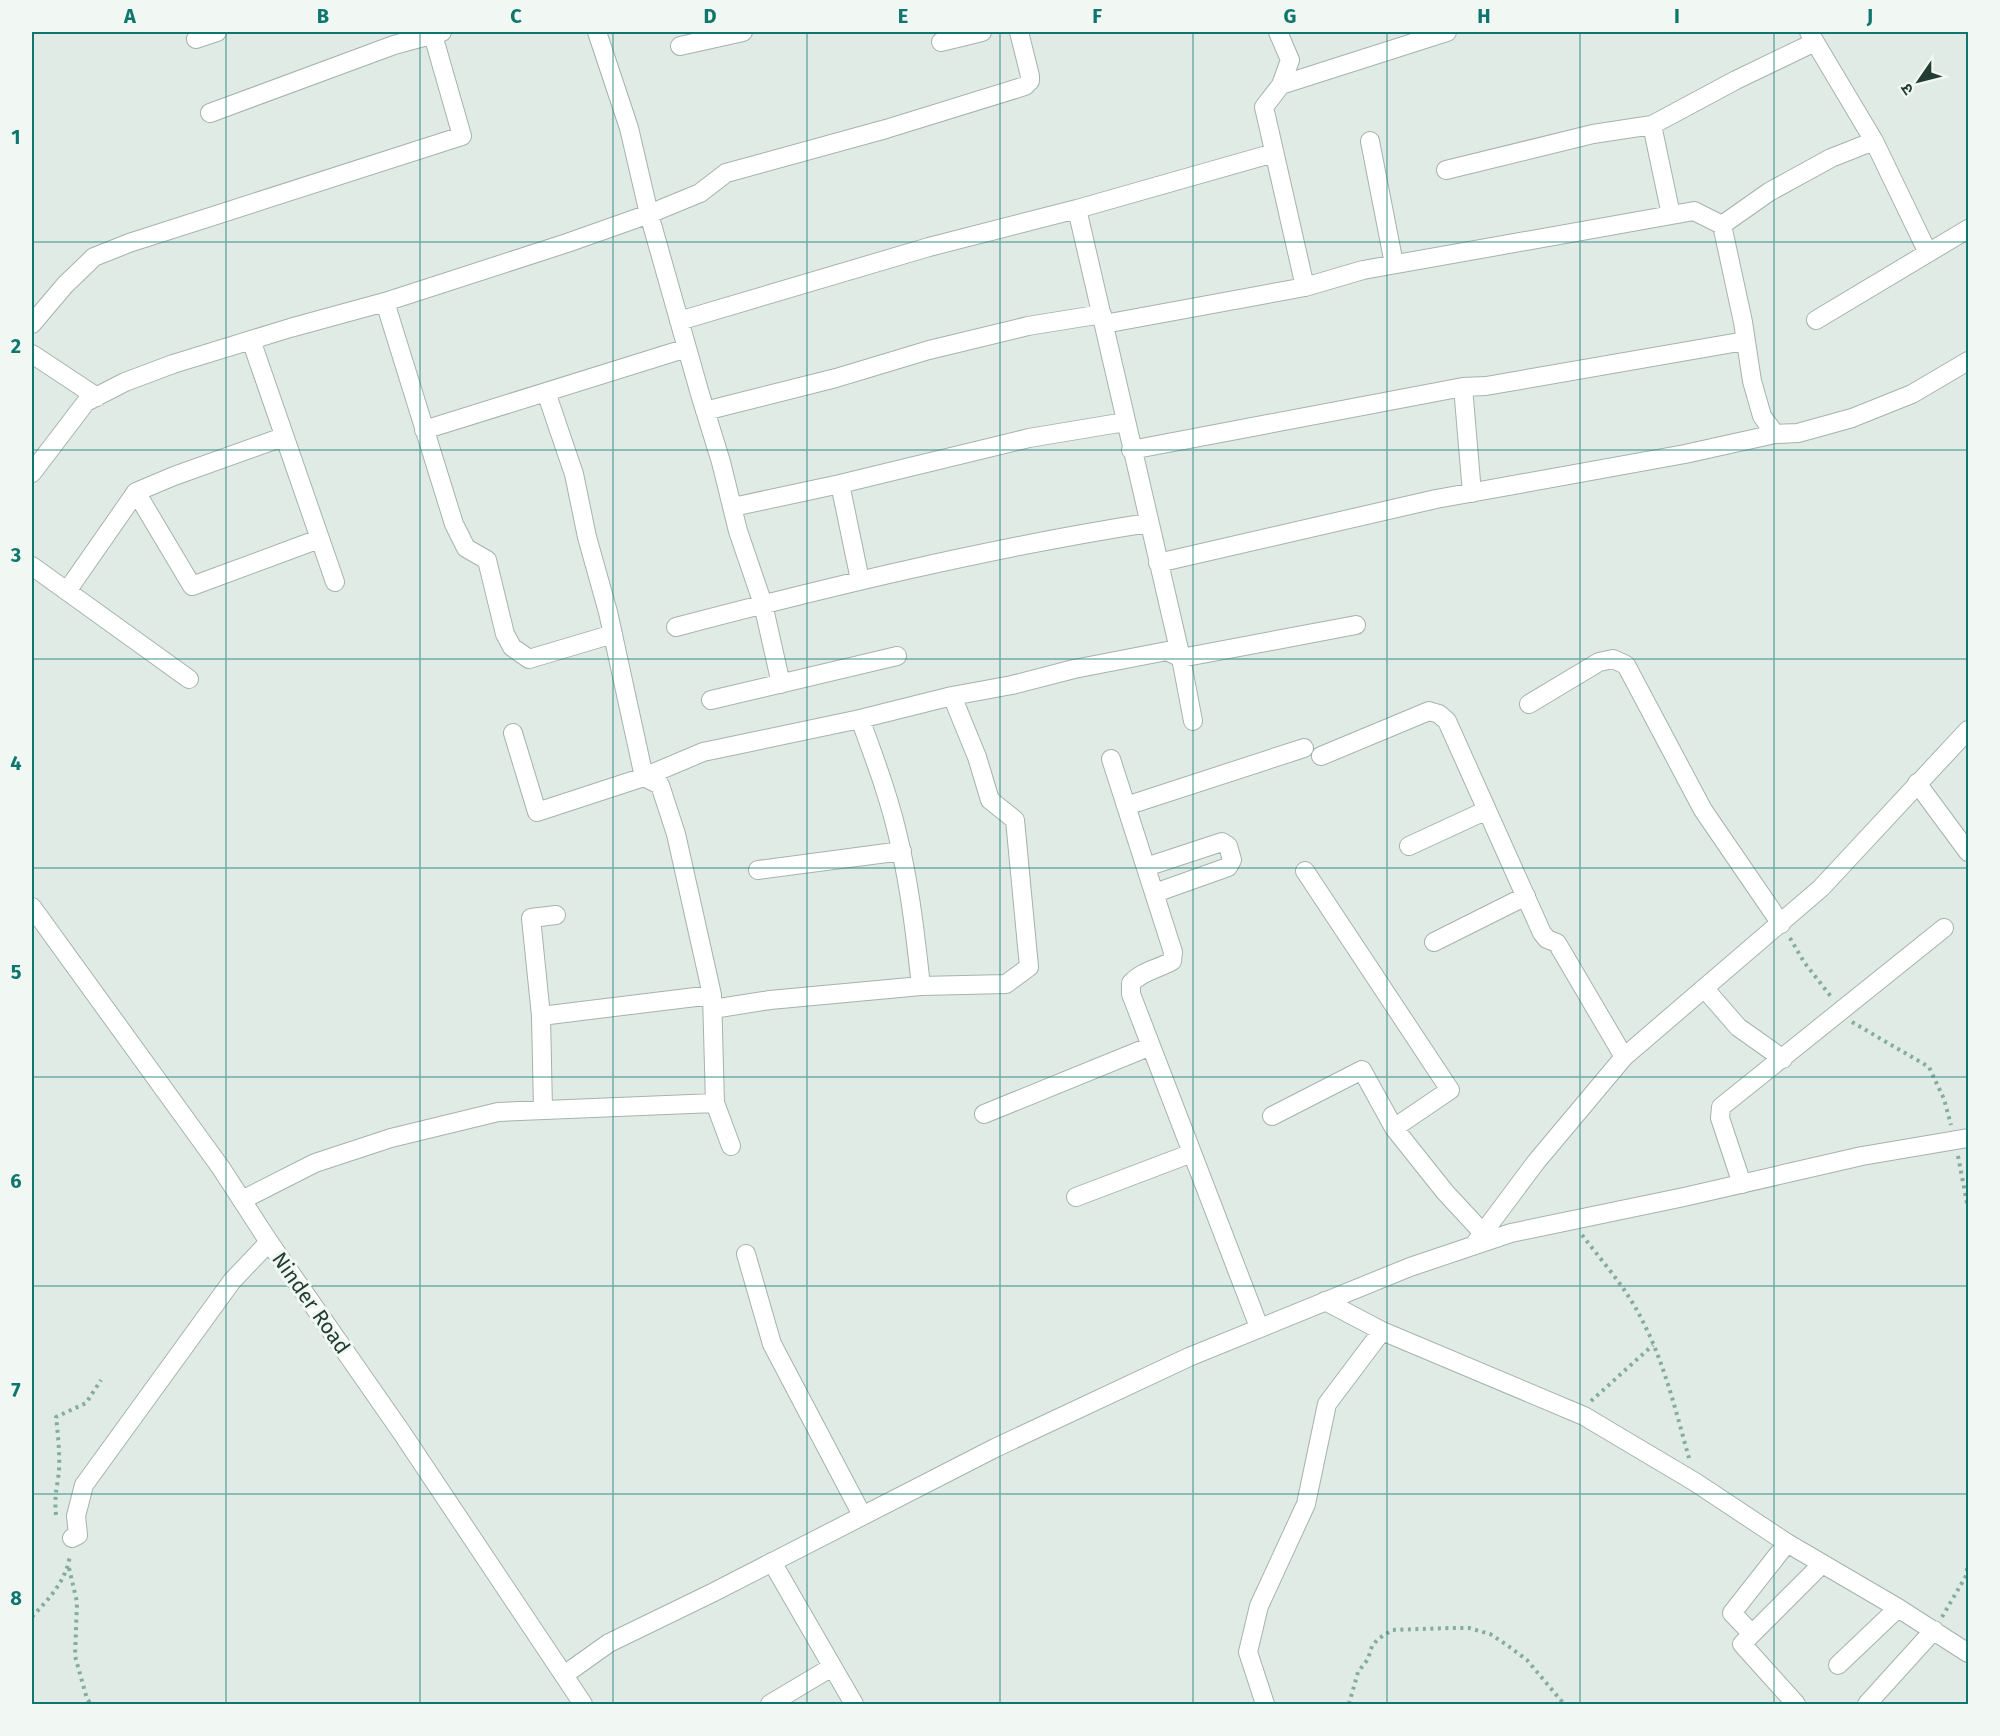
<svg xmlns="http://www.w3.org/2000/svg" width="2000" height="1736" font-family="'Fira Sans','Noto Sans Devanagari',sans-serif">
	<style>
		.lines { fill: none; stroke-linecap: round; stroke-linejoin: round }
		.minor-casing { stroke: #a4b3ad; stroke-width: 20 }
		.tertiary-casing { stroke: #a4b3ad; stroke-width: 20 }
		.path { stroke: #83ad9e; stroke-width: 4; stroke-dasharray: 3 4.5; stroke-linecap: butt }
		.minor { stroke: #fff; stroke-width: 18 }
		.tertiary { stroke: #fff; stroke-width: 18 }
		.grid { fill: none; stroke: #0f766e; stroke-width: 1.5; stroke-opacity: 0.55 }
		.labels { text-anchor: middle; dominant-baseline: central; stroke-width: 6; stroke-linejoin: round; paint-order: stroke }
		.street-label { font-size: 21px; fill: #223b33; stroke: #f1f8f4 }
		.neatline { fill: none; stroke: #0f766e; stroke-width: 2 }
		.grid-label { font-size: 20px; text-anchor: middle; font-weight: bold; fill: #0f766e }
	</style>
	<rect width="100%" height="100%" fill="#e1ebe6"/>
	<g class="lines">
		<defs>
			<path id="minor" d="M597 32 629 128 649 214 700 394 721 462 738 531 763 604 781 684
				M1278 32 1290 60 1281 85 1264 107 1305 287
				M1809 32 1874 141 1928 253
				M196 39 217 32
				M941 42 982 32
				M680 46 743 32
				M1281 85 1447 32
				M210 113 394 45 442 32
				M1652 125 1736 80 1815 42
				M1370 141 1394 264
				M1446 170 1593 134 1652 125 1671 215
				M1077 209 1181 658 1193 721
				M1722 225 1743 322 1752 381 1762 416 1775 434
				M1722 225 1769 192 1831 158 1874 141
				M385 302 454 524 466 548 487 560 505 634 512 647 529 659 613 634
				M1816 320 1968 229
				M679 321 929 247 1077 209 1274 153
				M32 324 65 285 94 257 129 243 462 136 433 35
				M1104 324 1305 287 1363 270 1694 211 1722 225
				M251 340 335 582
				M32 354 97 397
				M1463 387 1472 493
				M546 392 574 474 587 537 608 612 644 777 703 752 860 719
				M705 411 836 378 929 350 1028 326 1102 314
				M424 430 687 348
				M1131 450 1463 387 1486 386 1745 341
				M32 473 86 402 125 382 173 364 290 328 385 302 567 243 649 214 700 193 726 173 886 129 1025 86 1030 81V76L1019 32
				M840 484 860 580
				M136 492 192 586 319 539
				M733 507 840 484 1029 438 1125 422
				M1158 563 1436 499 1685 454 1775 434 1798 433 1852 418 1912 394 1968 361
				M32 566 189 679
				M67 591 136 492 174 476 283 437
				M676 627C832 586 989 548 1148 523
				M711 700 897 656
				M1529 704 1599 662 1613 659 1626 665 1703 810 1781 924
				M513 733 537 812 644 777 660 785 676 834 712 995
				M1321 756 1429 711 1439 714 1447 721 1542 933 1547 939 1557 943 1624 1057
				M1111 759 1173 952 1172 961C1158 969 1142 971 1131 983V994L1259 1327
				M1917 783 1968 852
				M1126 806 1304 748
				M1409 846 1487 810
				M1146 867 1222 842 1228 846 1232 860 1228 867 1155 893
				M758 870 902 851
				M1305 871 1450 1090 1394 1128
				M1434 942 1526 896
				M921 986C916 941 911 895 901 850 892 805 876 762 860 719L952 696 1012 685 1074 669 1167 651 1181 658 1356 625
				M1705 989 1738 1027 1783 1059
				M713 1009 770 1000 921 986 1006 984 1029 967 1015 820 990 800 977 757 952 696
				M541 1016 531 918 556 915
				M543 1109 541 1016 712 995 715 1103 731 1146
				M984 1114 1151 1046
				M1272 1116 1362 1070 1394 1128 1445 1192 1483 1233
				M1742 1184 1720 1118 1721 1107 1944 928
				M1076 1197 1192 1153
				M242 1200 315 1163 391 1138 498 1112 715 1103
				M746 1254 772 1344 862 1515
				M1325 1301 1382 1331 1584 1416 1695 1482 1787 1543 1898 1608 1968 1653
				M72 1538 78 1535 76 1516 84 1485 232 1281 269 1242
				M772 1562 854 1704
				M1752 1634 1732 1613 1787 1543
				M1838 1665 1898 1608
				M770 1704 832 1667
				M1265 1704 1248 1652 1259 1606 1306 1504 1327 1404 1382 1331
				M1796 1704 1742 1644 1822 1564
				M1867 1704 1934 1630"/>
			<path id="tertiary" d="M32 907 221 1168 269 1242 402 1433 583 1704
				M1474 1245 1536 1162 1624 1057 1821 888 1968 730
				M564 1675 609 1643 712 1593 995 1448 1189 1357 1410 1267 1511 1233 1684 1197 1862 1156 1968 1138"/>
		</defs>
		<use href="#minor" class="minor-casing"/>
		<use href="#tertiary" class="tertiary-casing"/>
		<path class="path" d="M1790 938 1804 962 1832 998
			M1852 1022 1929 1067 1944 1099 1951 1125
			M1958 1156 1968 1208
			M1582 1235C1602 1261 1626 1288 1641 1318 1664 1361 1676 1412 1689 1458
			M1591 1401 1653 1345
			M56 1515C54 1496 57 1489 59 1471 60 1454 58 1435 56 1417L86 1403 101 1380
			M69 1568 77 1602 75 1656 87 1699 91 1704
			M32 1617C49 1598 66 1582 70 1555
			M1942 1617 1966 1576 1968 1563
			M1349 1704 1358 1672 1368 1659 1372 1646 1378 1639 1392 1630 1449 1628H1469L1490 1634 1507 1645 1527 1660 1564 1704"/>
		<use href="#minor" class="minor"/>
		<use href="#tertiary" class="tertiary"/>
	</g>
	<path class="grid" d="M226 32V1704M420 32V1704M613 32V1704M807 32V1704M1000 32V1704M1193 32V1704M1387 32V1704M1580 32V1704M1774 32V1704M32 242H1968M32 450H1968M32 659H1968M32 868H1968M32 1077H1968M32 1286H1968M32 1494H1968"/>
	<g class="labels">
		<g class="street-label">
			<text transform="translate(311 1303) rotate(55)">Ninder Road</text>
		</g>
	</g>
	<rect width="2000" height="1736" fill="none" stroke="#f1f8f4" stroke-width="66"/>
	<g transform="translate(1919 81) rotate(235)" stroke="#f1f8f4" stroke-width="4.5" paint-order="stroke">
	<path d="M0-4.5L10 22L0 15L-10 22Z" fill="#223b33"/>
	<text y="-9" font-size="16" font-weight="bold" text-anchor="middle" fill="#223b33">उ</text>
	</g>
	<rect x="33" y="33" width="1934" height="1670" class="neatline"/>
	<g class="grid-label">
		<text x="130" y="23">A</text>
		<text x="323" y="23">B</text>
		<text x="516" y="23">C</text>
		<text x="710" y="23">D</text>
		<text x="903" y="23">E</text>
		<text x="1097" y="23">F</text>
		<text x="1290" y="23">G</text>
		<text x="1484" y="23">H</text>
		<text x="1677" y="23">I</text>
		<text x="1870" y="23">J</text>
		<text x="16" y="144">1</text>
		<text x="16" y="353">2</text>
		<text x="16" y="562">3</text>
		<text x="16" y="770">4</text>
		<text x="16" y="979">5</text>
		<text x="16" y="1188">6</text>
		<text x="16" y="1397">7</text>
		<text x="16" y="1605">8</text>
	</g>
</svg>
